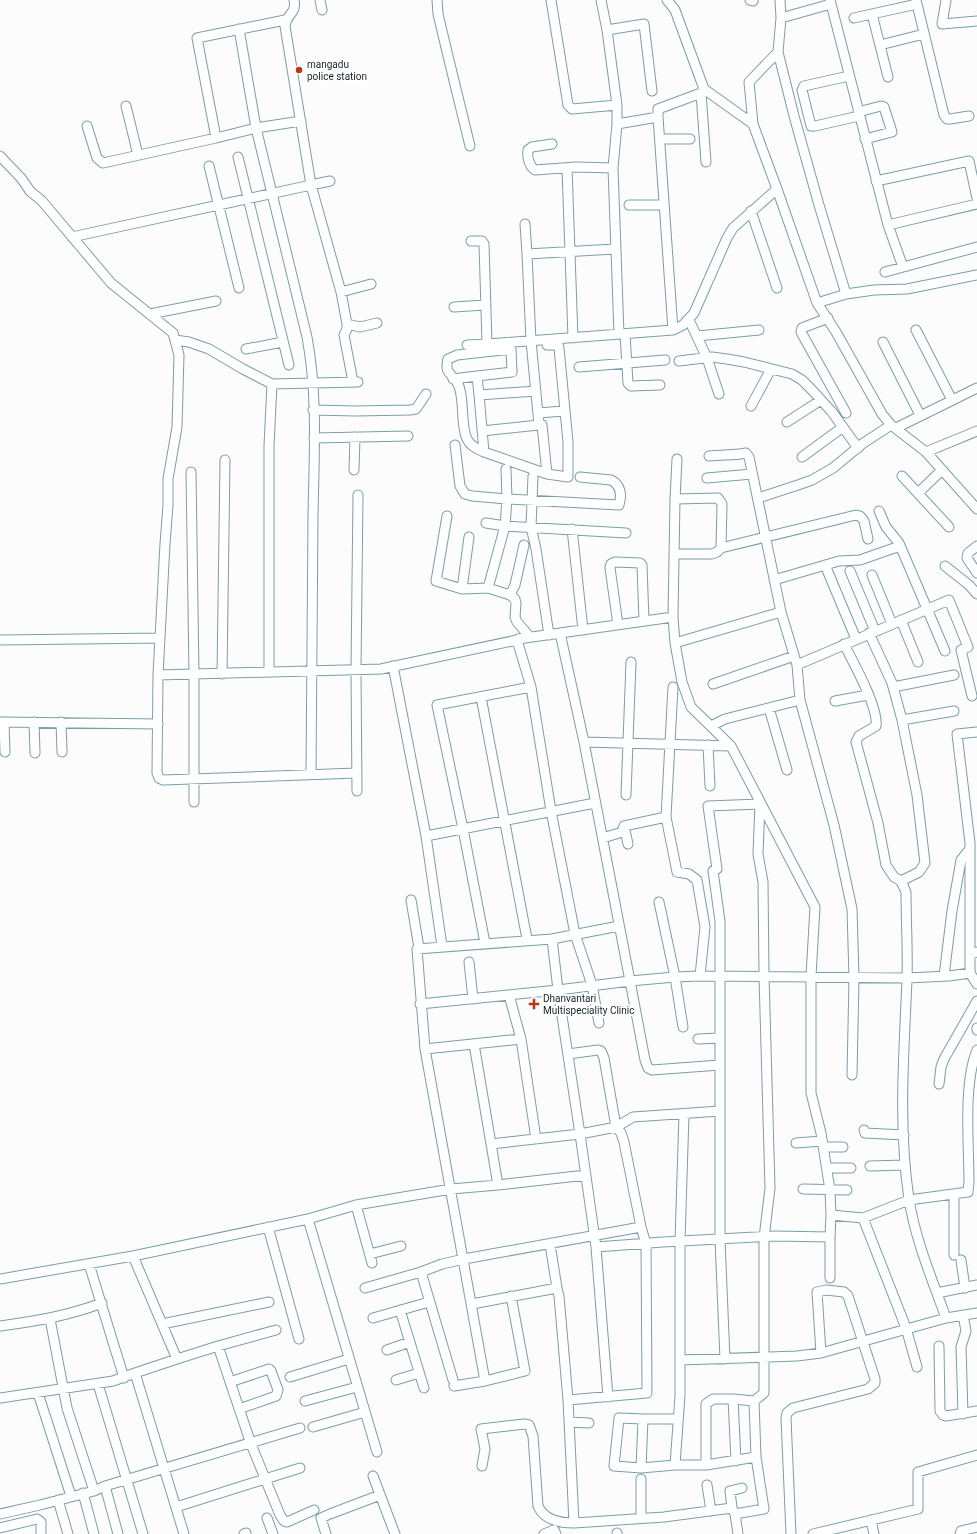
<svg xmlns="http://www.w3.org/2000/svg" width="977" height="1534" font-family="Roboto,sans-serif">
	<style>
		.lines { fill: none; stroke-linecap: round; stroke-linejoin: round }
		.minor-casing { stroke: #799fa8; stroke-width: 11 }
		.minor { stroke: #fff; stroke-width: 9 }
		.poi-dot { fill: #bf3514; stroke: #fff; stroke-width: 1.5 }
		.labels { text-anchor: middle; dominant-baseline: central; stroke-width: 4; stroke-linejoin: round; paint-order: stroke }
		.poi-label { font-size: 10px; fill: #152528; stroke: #fff; text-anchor: start }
	</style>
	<rect width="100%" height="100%" fill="#fcfcfc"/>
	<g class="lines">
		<defs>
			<path id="minor" d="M320 0 322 10
				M437 0 438 14 448 56 470 146
				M551 0 568 105 572 109 617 105
				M601 0 607 30 617 105V124L613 168 619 334
				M667 0 675 10 704 89 753 124 777 189 817 303 836 332 882 414 891 425 926 452 977 509
				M750 0 753 1
				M780 0 781 18 778 52 794 116 819 205 846 294
				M830 0 888 225 903 267
				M916 0 944 115 947 119H950L969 116
				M946 0 942 24 977 21
				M872 14 888 77
				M781 18 831 4
				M854 18 917 4
				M239 29 256 128 307 337C318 396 314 456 313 516 313 602 312 688 311 774
				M607 30 644 24 652 91
				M880 45 924 34
				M849 76 804 86 802 90 811 126H815L859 116
				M701 93 706 162
				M126 106 138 155
				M858 112 881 106 884 107 892 132 865 139
				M658 117 673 330
				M617 124 658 117V109L701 93 704 89
				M753 124 749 82 778 52
				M87 126 97 158 103 163 216 138 256 128 301 121
				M216 138 197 38 285 20
				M660 139H690
				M552 144 532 147 528 150C527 157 529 166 535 170L576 167 613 168
				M0 156 21 178 30 191 42 201 111 283 173 333 179 355 177 427 168 479V505L165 544 158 675 381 669 517 640 518 639 673 617
				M238 157 289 365
				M209 166 239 288
				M567 168 573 338
				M330 181 311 185 341 292 347 324 360 327 377 323
				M876 181 969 161 977 198
				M629 205H664
				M751 211 777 288
				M525 224 527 254
				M888 225 977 204
				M72 237 311 185 285 26C286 14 297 14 294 0
				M471 241H482L484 244 487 344 673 330 683 325 694 313 727 238 733 228 777 189
				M885 272 977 247
				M341 292 371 284
				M817 303 846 294 874 290 907 289 977 275
				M454 307 485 305
				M150 314 216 301
				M828 318 802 328 801 332 846 413
				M689 320 707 358 719 394
				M347 324V329L344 335 353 382
				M916 330 952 400
				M625 334 628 383 631 386 660 385
				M697 336 759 330
				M175 340 189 342 209 349 243 369 272 384 358 382
				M883 342 920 415
				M467 345 487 344
				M246 349 283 342
				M679 361 712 357 727 359 744 362 792 374 802 380 812 390 832 412 858 448
				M579 367 665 360
				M477 376 512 372 511 349 457 355 448 359C444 374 452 373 458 384 465 397 460 425 467 439 471 447 478 449 484 452
				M453 379 477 376 479 395 536 391
				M479 395 484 452 547 474 568 477V442L559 348 558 345H547
				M751 406 771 369
				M313 410 356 411 410 410 416 409 426 394
				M538 413 564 411
				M787 422 821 400
				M896 428 977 388
				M482 431 539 425
				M314 438 408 436
				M455 445 460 486 465 494 472 496 507 499 619 505C622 495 621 485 611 480L580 477
				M926 452 977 431
				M709 456C723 454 732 456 746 453L749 457 781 612 797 665 800 700 834 825 852 909 854 978 852 1075
				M802 457 843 427
				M677 459 675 499 673 617 675 643 682 682 691 707 731 746 815 907 811 976V1093L821 1133 830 1190 831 1215 830 1237V1278
				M354 470 355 437
				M191 472 194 674V802
				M547 474 542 425H539L531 341 527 254 615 249
				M533 476 531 527 536 549 549 635
				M902 476 949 527
				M707 478 752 474
				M918 493 942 470
				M758 498 798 485 812 480 833 468 862 444 891 425
				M879 511 886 527 899 543 945 651
				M447 516 436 581 462 589 488 588 510 595 515 599 516 604 515 617 517 622 530 637
				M486 523 505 526 626 533
				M572 529 583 630
				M977 546 968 553 967 558 977 573
				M721 548 856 515 860 516 864 521 868 539
				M674 554H712L717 552 721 548 722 504 718 498 675 499
				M825 565 856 639
				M945 566 969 585 977 594
				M850 571 875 631
				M872 575 892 624
				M774 580 839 561 860 560 900 546
				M488 588 505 526 507 499 506 469
				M462 589 469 537
				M510 595 515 585 524 545
				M901 620 918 662
				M618 625 610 568 611 564 615 562 640 563 642 565 644 621
				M560 633 584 742 630 981 675 977 659 902
				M869 633 892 683 902 720 917 795 925 863 919 872 901 881
				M0 640 160 638
				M517 640 531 687 551 811 575 934 592 985 599 1023
				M675 643 781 612
				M844 644C853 662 879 708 876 726L859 736 856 742 878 823 886 865 894 877 901 881 906 892C906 921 908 951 907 980 904 1052 898 1126 909 1199 915 1239 932 1279 946 1318
				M797 665 949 600 968 647 961 650 972 696
				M393 666 426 836
				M269 672V446L272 384
				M222 674 225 460
				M158 675 157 773 159 778 163 780 357 773
				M713 684 794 656
				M673 687 666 817 677 872 689 874 697 880 705 927 700 976 907 978 949 976 970 973 977 984
				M893 687 954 675
				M481 697 527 939
				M835 701 868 695
				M769 708 787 770
				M902 720 954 711
				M0 722 158 724
				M4 722 5 752
				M34 722 35 753
				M61 722 62 752
				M711 726 725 719 800 700
				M584 742 731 746
				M708 745 710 786
				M357 791 356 670 358 495
				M626 795 631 662
				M624 826 628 844
				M603 838 622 832 624 826 666 817
				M411 900 419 948
				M552 939 558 990 580 1134 596 1247 608 1397
				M485 943 463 829 437 705 531 687
				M442 946 426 836 595 803
				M970 954V843L957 734 977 732
				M469 962 473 999
				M970 973V954L977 952
				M944 976 952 911 961 860 969 850
				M509 995 521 1039 536 1139
				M420 1004 558 990 630 981 645 1060 648 1068 652 1070 720 1065
				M683 1027 675 977 700 976
				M977 1028V1030
				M698 1039 720 1038
				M474 1044 498 1185
				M425 1049 521 1039
				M939 1084 941 1067 944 1059 977 1001
				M864 1130 865 1133 904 1135
				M796 1143 822 1141
				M491 1144 580 1134 616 1127 604 1058 601 1051 598 1050 568 1054
				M823 1147H843
				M870 1166 905 1165
				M827 1168H851
				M803 1189 847 1190
				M356 1205 372 1263
				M831 1215 863 1218 909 1200 968 1192 969 1182C969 1145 963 1084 977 1050
				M863 1218 906 1328 917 1367
				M308 1219 377 1452
				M268 1227 299 1339
				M550 1244 557 1288 559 1296 568 1400 574 1523
				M596 1247 663 1242 774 1236 830 1237
				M370 1254 401 1246
				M954 1255V1195
				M961 1260 965 1288
				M89 1264 124 1378
				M0 1279 133 1256
				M365 1288 421 1272
				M937 1293 977 1285
				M472 1304 557 1288
				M400 1310 424 1388
				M963 1315 966 1331 961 1347 963 1414
				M373 1318 429 1302
				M50 1319 67 1408 94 1491
				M162 1324 269 1302
				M0 1326C37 1321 67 1316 102 1303
				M218 1346 251 1444 280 1515 284 1521 287 1522 314 1510
				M939 1346 940 1411 943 1415 946 1416 977 1411
				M387 1350 410 1342
				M177 1359 218 1346 276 1330
				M725 1359 720 1240V921L713 871 717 869 708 806 760 804
				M680 1360 797 1356 821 1353 946 1318 977 1313
				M290 1377 349 1359
				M396 1380 419 1373
				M453 1380 421 1272 442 1264 464 1259 641 1227 624 1142 621 1133 616 1127 633 1117 720 1111
				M485 1381 425 1049 417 949 552 939 619 926
				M230 1382 269 1369 271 1371 278 1390 276 1396 239 1409
				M98 1384 143 1534
				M454 1386 485 1381 525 1371 511 1296
				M38 1393 71 1496
				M0 1398 113 1381 135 1373
				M568 1400 647 1393 646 1244 641 1227
				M305 1401 357 1387
				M643 1419H678
				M569 1422 589 1423
				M313 1427 365 1412
				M736 1461 733 1399 754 1401
				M675 1465 680 1396V1241L684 1114
				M706 1465V1404L713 1399H733
				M482 1466 485 1449 481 1429 524 1424 529 1425 533 1436 538 1506C544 1520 560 1523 574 1523L664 1517 732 1508 735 1514 738 1534
				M641 1468 643 1419 619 1418 614 1466 641 1468 675 1465H706L756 1457
				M373 1476 395 1534
				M641 1479V1518
				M707 1485 711 1511
				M105 1486 118 1534
				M83 1493 94 1534
				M58 1500 68 1534
				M176 1507 300 1468
				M732 1508 730 1491 742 1488
				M0 1514 40 1505 94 1491 105 1486 300 1428
				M735 1514 764 1509 756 1457 754 1401 764 1393V1238L770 1188 764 976 763 882 758 854 760 803
				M267 1518 273 1534
				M871 1520 874 1534
				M0 1528 37 1519 41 1522V1534
				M617 1533V1534
				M184 1534 135 1373 177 1359 133 1256 308 1219 356 1205 451 1189 498 1185 586 1175
				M244 1534 246 1533
				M326 1534 321 1518 330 1514 380 1495
				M544 1534 554 1530 556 1534
				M791 1534 786 1418 787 1413 793 1408 868 1389 875 1383V1379L848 1296 844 1292 826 1290 817 1292 821 1353
				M813 1534 918 1509V1472L977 1455
				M960 1534 961 1531 977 1527"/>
		</defs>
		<use href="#minor" class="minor-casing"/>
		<use href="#minor" class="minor"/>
	</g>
	<g class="poi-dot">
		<circle cx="299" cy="70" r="4"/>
		<path d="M532 998h4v4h4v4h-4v4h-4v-4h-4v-4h4z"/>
	</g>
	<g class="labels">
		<g class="poi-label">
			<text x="307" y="64">mangadu<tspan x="307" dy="12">police station</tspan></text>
			<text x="543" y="998">Dhanvantari<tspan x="543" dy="12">Multispeciality Clinic</tspan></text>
		</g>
	</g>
</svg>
